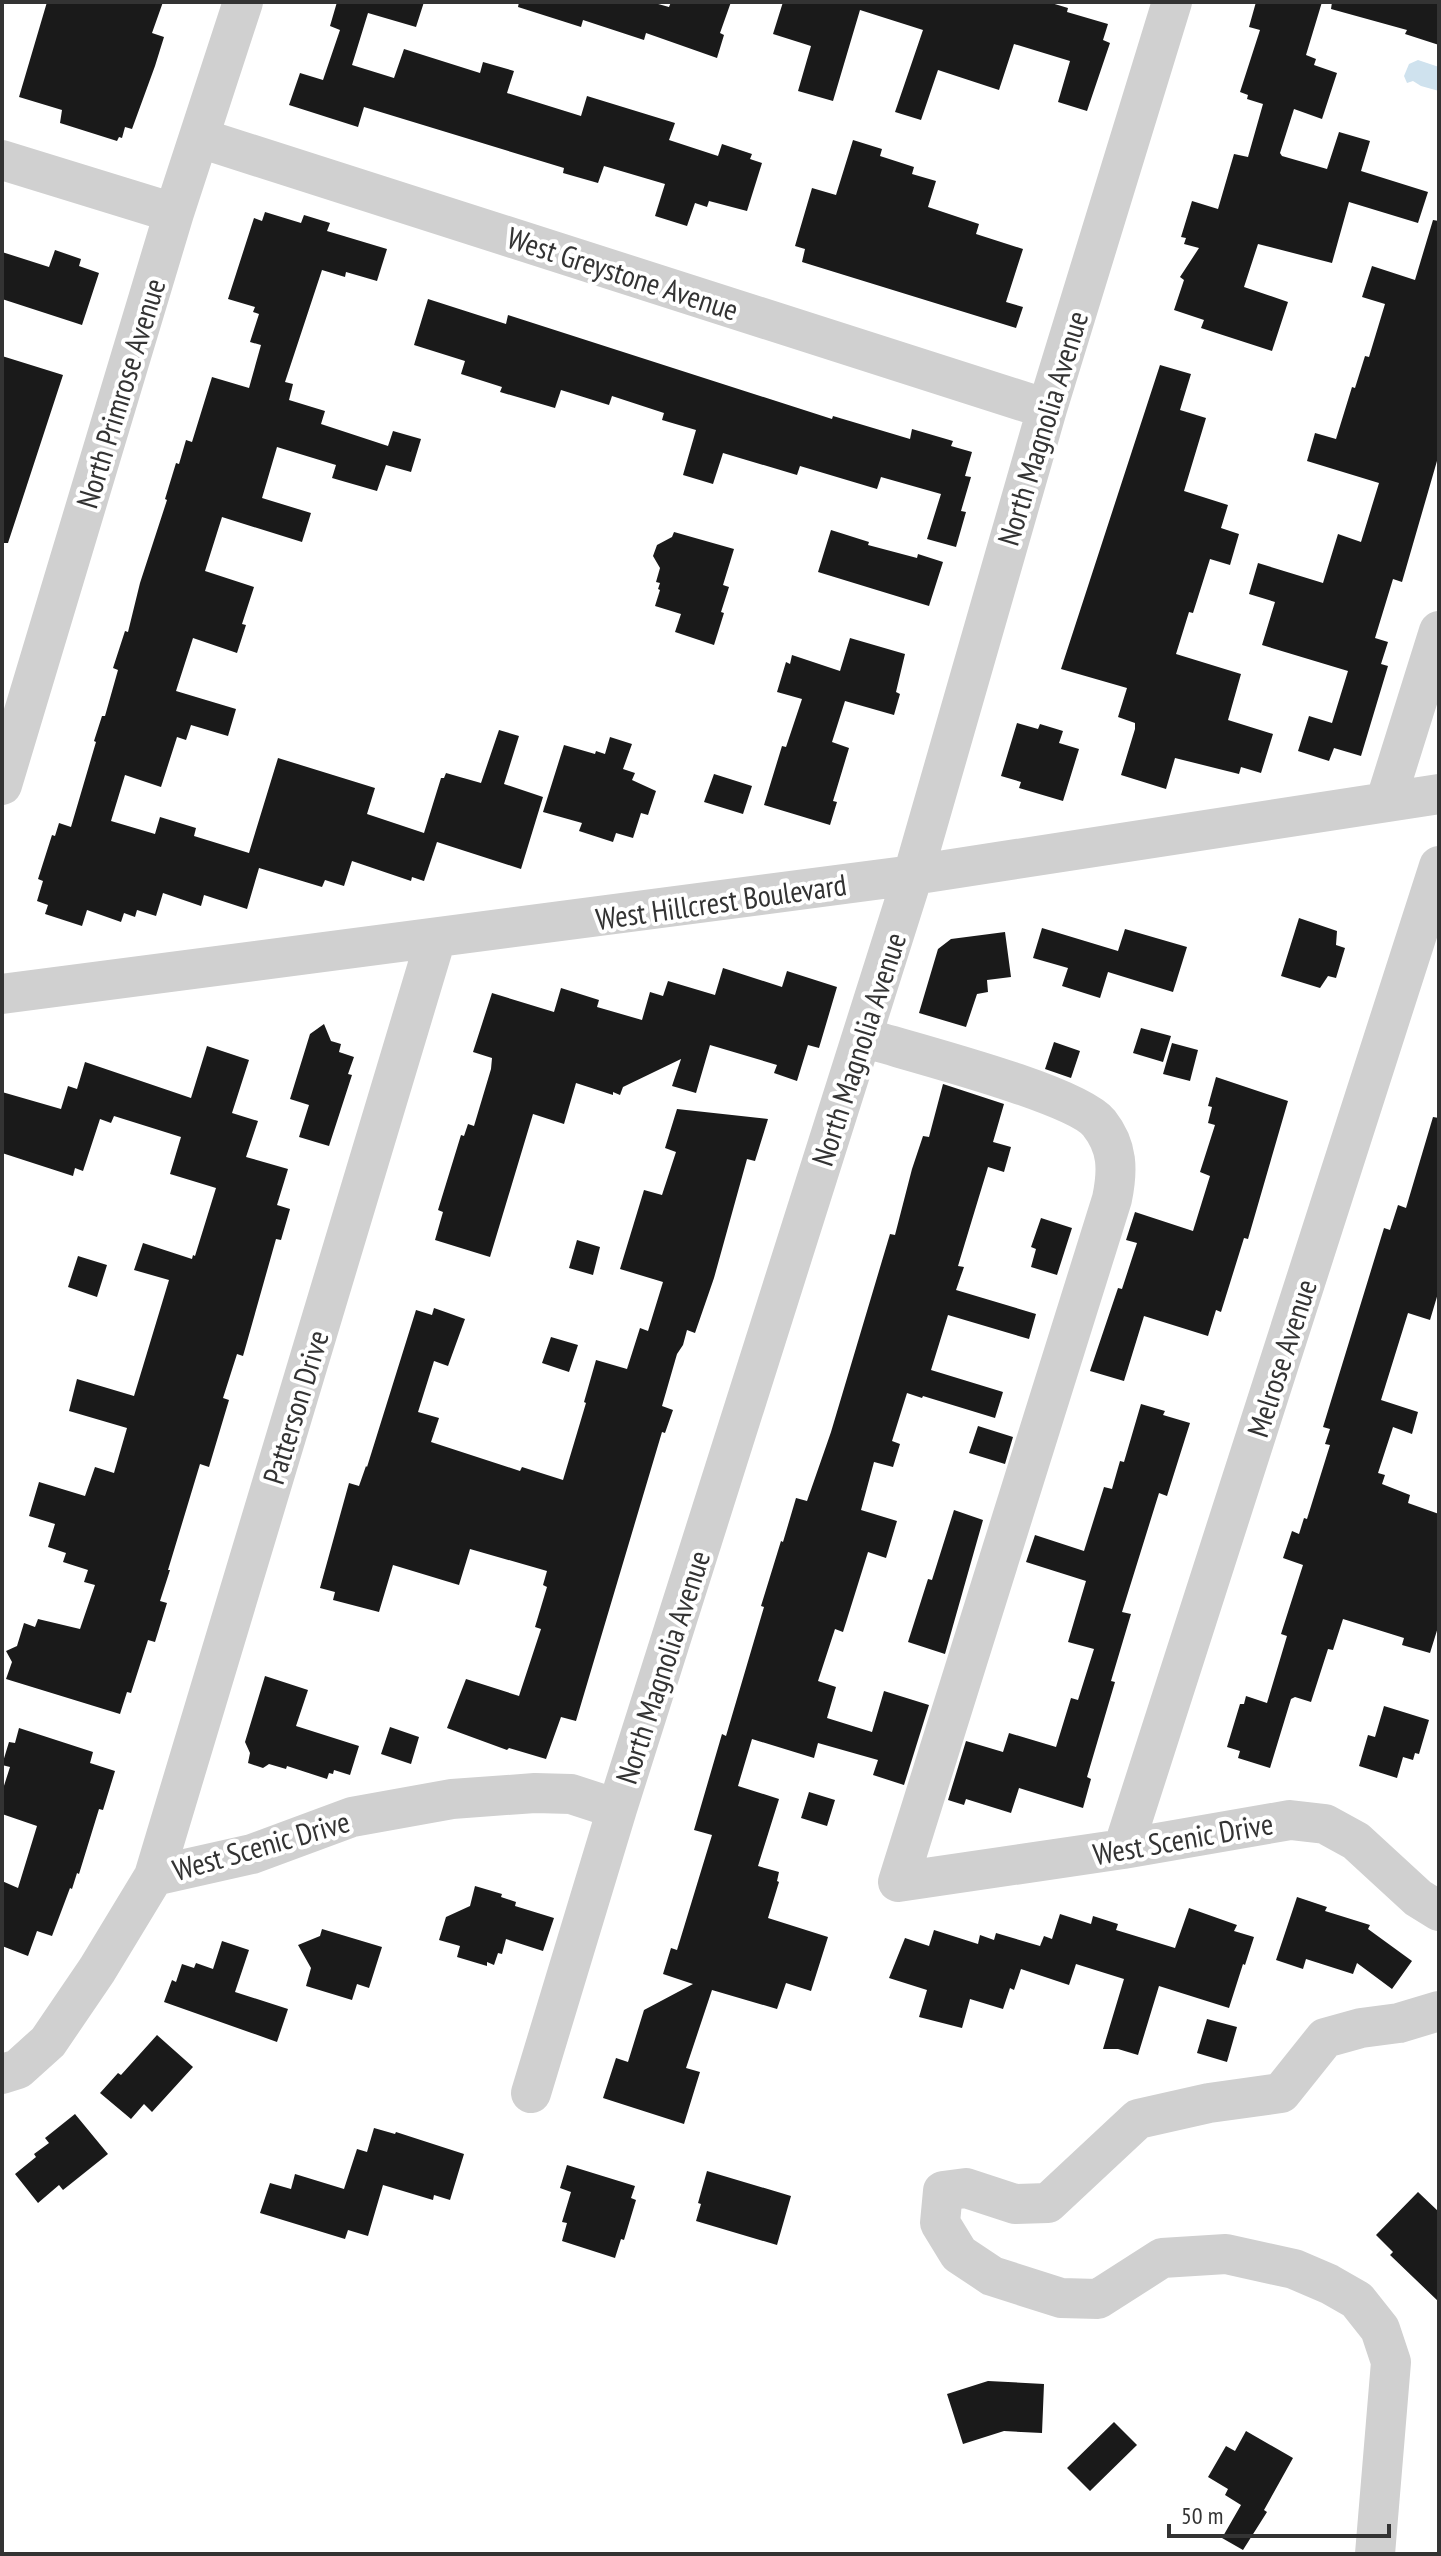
<svg xmlns="http://www.w3.org/2000/svg" width="1441" height="2556" font-family="'PT Sans Narrow',sans-serif">
	<style>
		.water { fill: #cfe2ee }
		.building { fill: #1a1a1a }
		.lines { fill: none; stroke-linecap: round; stroke-linejoin: round }
		.minor { stroke: #d0d0d0; stroke-width: 40 }
		.labels { text-anchor: middle; dominant-baseline: central; stroke-width: 8; stroke-linejoin: round; paint-order: stroke }
		.street-label { font-size: 30px; fill: #333; stroke: #fff }
	</style>
	<rect width="100%" height="100%" fill="#fff"/>
	<path class="water" d="M1418 60 1439 67V91L1421 86 1413 81 1407 83 1404 76 1409 64Z"/>
	<path class="building" d="M47 2H163L152 33 164 37 155 66 132 129 125 127 122 138 119 137 117 141 60 123 62 110 19 97Z
		M337 2H424L416 27 368 13 352 65 394 78 404 49 480 73 483 62 514 71 507 93 581 116 587 96 675 123 669 140 718 156 722 144 752 154 750 159 762 163 747 211 709 201 707 207 695 203 687 226 655 216 665 184 604 166 598 183 563 173 564 168 364 107 358 127 289 105 300 73 323 80 340 30 330 26Z
		M519 2H651L669 7 671 2H731L720 33 724 35 717 58 646 33 644 40 583 20 581 27 518 7Z
		M783 2H1048L1068 8 1067 12 1108 24 1103 40 1110 43 1087 111 1058 102 1070 61 1014 44 999 90 938 70 921 120 895 112 923 30 860 10 833 101 798 91 811 46 773 34Z
		M1256 2H1322L1306 55 1316 59 1314 65 1337 73 1322 119 1294 109 1280 153 1282 156 1327 169 1339 132 1370 141 1361 171 1428 192 1418 223 1349 202 1332 263 1258 244 1244 287 1288 302 1272 351 1201 328 1204 320 1174 310 1184 280 1180 277 1199 248 1184 244 1186 238 1181 237 1192 201 1218 209 1234 154 1248 157 1263 104 1247 99 1248 95 1240 92 1260 30 1249 27Z
		M1332 2H1439V45L1405 34 1407 30 1331 9Z
		M853 140 882 149 880 156 914 167 912 174 936 181 928 207 979 224 976 234 1023 249 1006 302 1023 307 1016 328 802 262 805 249 795 246 812 188 836 195Z
		M265 212 301 223 304 215 330 223 327 231 387 249 377 281 346 272 345 277 322 270 285 382 293 384 289 400 325 411 321 424 388 446 393 431 421 439 411 472 386 465 377 491 332 478 336 465 277 447 262 498 311 513 302 542 222 517 205 571 254 587 242 624 246 625 237 653 193 638 176 691 236 709 228 736 191 725 186 740 177 737 161 787 125 775 111 821 155 834 160 817 196 828 194 836 249 853 278 758 375 788 367 814 424 833 441 778H444L446 773 481 783 499 730 519 736 504 784 543 797 521 869 437 842 424 881 412 877 411 881 352 861 344 886 325 880 322 887 259 868 247 909 204 895 201 906 163 893 156 916 137 910 135 917 124 913 121 922 87 910 82 926 45 914 48 905 37 901 43 881 38 879 52 835 55 836 59 823 71 827 96 742 94 741 102 716H105L118 670 113 668 125 631 128 632 140 583 167 500 165 499 176 463 179 464 186 440 192 442 212 377 249 388 261 345 250 342 259 314 253 312 255 307 228 299 254 218 262 221Z
		M1433 220 1439 221V454L1402 582 1393 579 1375 638 1388 642 1381 664 1388 666 1361 756 1334 748 1329 761 1298 751 1309 716 1332 723 1348 671 1262 645 1275 602 1249 594 1258 563 1323 583 1338 534 1361 542 1379 483 1307 461 1315 433 1336 439 1352 387 1355 388 1365 356 1369 357 1385 304 1362 297 1372 266 1415 280Z
		M55 250 81 259 79 266 99 273 82 325 2 299V252L49 267Z
		M428 299 506 324 508 315 832 419 833 416 910 439 912 429 953 441 951 446 972 452 965 476 971 477 961 511 966 512 956 547 927 539 941 494 881 477 877 489 800 466 797 475 723 453 713 484 683 475 696 430 662 420 664 413 612 396 609 405 561 390 555 408 500 392 502 387 461 374 465 361 414 345Z
		M2 356 63 375 8 543H2Z
		M1160 365 1191 374 1180 410 1206 418 1184 491 1228 505 1221 528 1239 534 1230 565 1210 559 1193 613 1189 612 1176 654 1241 674 1228 720 1273 734 1261 773 1241 767 1239 774 1175 758 1166 789 1121 775 1135 729V723L1118 717 1127 688 1061 669Z
		M831 530 869 542 868 545 917 558 918 554 943 562 929 606 818 572Z
		M674 532 734 549 723 585 729 587 721 612 724 613 714 645 675 632 681 614 655 606 660 590 658 589 660 583 656 582 660 568 653 556 657 545 672 537Z
		M850 638 905 654 896 692 900 694 894 715 845 701 832 742 849 748 833 801 837 802 830 825 764 805 782 746 786 747 802 699 777 692 786 662 790 664 792 655 840 671Z
		M1017 723 1038 729 1040 724 1063 731 1059 743 1079 749 1063 801 1019 788 1021 782 1001 776Z
		M610 737 632 744 623 769 635 773 632 780 656 791 648 815 641 813 633 838 616 833 613 842 579 831 582 823 543 812 564 745 595 754 596 751 605 754Z
		M714 774 752 786 743 814 704 802Z
		M1299 918 1337 931 1336 945 1345 948 1336 978 1328 976 1320 988 1281 976Z
		M1042 928 1118 951 1125 929 1187 947 1173 992 1108 972 1100 998 1062 986 1068 968 1033 958Z
		M1005 932 1011 977 987 980 988 992 977 994 966 1027 919 1013 938 949 951 939Z
		M723 968 782 987 787 971 837 987 819 1048 808 1045 797 1081 774 1073 777 1065 710 1045 696 1093 672 1086 681 1059 623 1087 620 1095 613 1092V1095L576 1083 564 1124 533 1114 490 1257 435 1240 443 1212 438 1210 461 1135 464 1136 468 1124 474 1126 491 1069 492 1058 473 1052 492 993 554 1012 561 988 599 1000 597 1007 642 1020 650 992 663 996 668 981 715 995Z
		M324 1024 331 1041 341 1044 339 1052 354 1057 348 1074 352 1075 329 1146 299 1137 309 1105 290 1099 310 1034Z
		M1141 1028 1171 1036 1163 1062 1133 1053Z
		M1054 1042 1080 1051 1071 1078 1045 1069Z
		M1172 1043 1198 1050 1190 1081 1163 1074Z
		M207 1046 249 1060 232 1113 258 1121 246 1157 288 1169 277 1205 290 1209 281 1240 276 1239 243 1356 237 1354 223 1398 229 1400 209 1467 200 1464 168 1570H170L160 1601 167 1603 155 1642 148 1640 131 1693 127 1692 120 1714 6 1679 12 1662 6 1651 17 1646 24 1623 35 1627 38 1619 80 1629 95 1585 84 1582 88 1570 63 1562 66 1553 48 1547 55 1524 29 1516 39 1482 85 1496 95 1467 114 1473 127 1428 69 1411 77 1379 134 1396 169 1280 134 1270 143 1243 192 1259 193 1255 195 1256 216 1188 170 1174 181 1137 114 1116 111 1123 100 1119 83 1171 75 1168 73 1176 2 1153V1092L61 1109 68 1086 77 1089 85 1062 191 1098Z
		M1216 1077 1288 1101 1248 1239 1244 1238 1221 1312 1216 1310 1208 1336 1144 1316 1124 1381 1090 1371 1118 1288 1122 1289 1137 1243 1126 1240 1135 1212 1193 1231 1210 1176 1200 1172 1215 1125 1208 1123 1212 1107 1208 1106Z
		M943 1084 1004 1104 993 1142 1011 1147 1004 1172 988 1167 958 1266 964 1267 956 1290 1036 1314 1029 1339 948 1315 931 1370 1003 1392 995 1418 923 1396 922 1398 907 1393 892 1441 900 1444 893 1467 874 1462 861 1510 897 1521 886 1558 868 1552 843 1632 835 1629 818 1681 836 1687 827 1718 872 1732 884 1691 929 1705 904 1785 873 1775 878 1760 818 1743 814 1758 752 1739 738 1786 779 1799 758 1866 779 1872 777 1881 779 1882 768 1918 828 1937 811 1991 786 1983 777 2009 712 1990 686 2068 700 2072 684 2124 603 2098 616 2058 628 2062 644 2010 693 1984 663 1974 671 1948 677 1950 712 1835 694 1830 722 1734 726 1736 764 1607 761 1606 781 1541 783 1542 796 1498 807 1501 831 1432 890 1234 895 1235 912 1169 923 1136 929 1137Z
		M677 1109 768 1119 755 1161 747 1159 714 1278 695 1333 687 1330 683 1345 677 1354 662 1406 673 1410 665 1433 662 1432 576 1721 561 1717 546 1759 509 1748 507 1750 447 1728 466 1679 519 1696 541 1629 535 1627 547 1587 543 1585 547 1571 470 1549 459 1585 393 1565 379 1612 333 1600 335 1592 320 1588 349 1483 359 1486 366 1466 367 1467 416 1310 432 1315 434 1308 465 1319 448 1366 434 1361 418 1412 439 1418 431 1442 520 1471 522 1467 563 1480 586 1403 584 1402 596 1360 627 1369 640 1328 648 1331 663 1282 620 1269 644 1190 662 1195 676 1152 665 1148Z
		M1433 1117 1439 1118V1290L1430 1320 1408 1313 1381 1400 1418 1412 1412 1434 1393 1427 1378 1473 1385 1475 1382 1484 1410 1495 1408 1503 1439 1514V1624L1430 1653 1402 1645 1404 1638 1343 1619 1333 1650 1328 1649 1311 1702 1295 1697 1291 1699 1270 1768 1238 1758 1240 1751 1227 1747 1240 1704H1244L1246 1696 1267 1703 1287 1636 1281 1634 1303 1565 1283 1558 1292 1531 1299 1534 1304 1518 1307 1519 1330 1445 1325 1444 1330 1429 1323 1427 1384 1228 1390 1230 1398 1205 1406 1208Z
		M1041 1218 1072 1228 1057 1275 1031 1267 1036 1249 1031 1247Z
		M577 1240 600 1247 593 1275 569 1268Z
		M78 1256 107 1265 97 1297 68 1287Z
		M551 1337 578 1345 569 1372 542 1363Z
		M1141 1404 1165 1411 1163 1415 1190 1423 1167 1496 1159 1493 1122 1612 1131 1614 1111 1681 1115 1682 1087 1777 1091 1779 1083 1808 1019 1788 1011 1813 966 1799 964 1805 948 1800 966 1741 1003 1752 1009 1733 1056 1747 1071 1698 1078 1700 1094 1649 1068 1642 1086 1581 1026 1562 1035 1535 1084 1551 1104 1487 1112 1489 1120 1461 1124 1462Z
		M978 1426 1013 1437 1005 1464 969 1453Z
		M954 1510 983 1520 945 1654 908 1642 928 1579 932 1580Z
		M265 1676 308 1690 296 1726 359 1746 350 1775 334 1770 333 1774 329 1773 327 1779 287 1766 286 1769 269 1764 263 1768 248 1763 250 1753 245 1742Z
		M1384 1706 1429 1720 1419 1754 1415 1753 1413 1760 1403 1757 1397 1778 1359 1766 1368 1735 1375 1737Z
		M390 1727 419 1737 411 1764 381 1754Z
		M19 1728 93 1752 90 1763 115 1771 103 1810 99 1809 79 1874 77 1873 72 1889 70 1888 52 1936 37 1931 28 1956 2 1946V1881L18 1888 37 1826 2 1814V1792L10 1767 2 1765 9 1742 15 1743Z
		M809 1792 835 1800 827 1826 801 1818Z
		M475 1886 502 1894 501 1897 516 1902 515 1906 554 1918 543 1951 506 1939 502 1954 498 1953 494 1965 487 1962V1966L457 1957 460 1946 439 1940 446 1917 470 1906Z
		M1297 1897 1327 1907 1325 1911 1370 1925 1368 1929 1412 1961 1392 1989 1357 1963 1353 1974 1306 1959 1303 1969 1276 1960Z
		M1189 1908 1237 1925 1234 1931 1254 1937 1245 1965 1243 1964 1229 2008 1159 1986 1138 2055 1118 2049H1103L1124 1979 1076 1964 1069 1985 1021 1969 1014 1990 1010 1988 1003 2009 970 1999 962 2028 919 2017 927 1990 889 1978 905 1938 929 1946 934 1930 978 1944 980 1935 994 1940 996 1933 1040 1946 1044 1936 1052 1939 1060 1914 1091 1924 1093 1916 1118 1924 1116 1930 1175 1948Z
		M322 1929 382 1947 369 1988 357 1984 352 2000 306 1986 311 1968 298 1945 320 1936Z
		M222 1941 249 1950 235 1992 288 2009 277 2042 164 2002 172 1980 176 1982 182 1964 194 1968 196 1963 213 1969Z
		M1207 2019 1237 2027 1227 2062 1197 2053Z
		M157 2035 193 2067 152 2112 144 2104 131 2119 100 2093 118 2073 121 2075Z
		M75 2114 108 2154 63 2190 59 2185 38 2203 15 2174 36 2157 34 2154 49 2143 45 2138Z
		M374 2128 395 2134 396 2132 464 2154 450 2200 434 2195 433 2200 383 2185 368 2236 348 2230 345 2239 260 2213 270 2183 291 2189 295 2174 344 2189 357 2149 367 2152Z
		M567 2165 635 2186 631 2198 636 2200 624 2240 621 2239 615 2258 562 2241 567 2223 562 2222 571 2192 560 2188Z
		M707 2171 791 2196 777 2245 696 2221 701 2204 698 2203Z
		M1418 2192 1439 2212V2302L1390 2255 1393 2252 1376 2235Z
		M988 2381 1044 2384 1042 2433 1004 2431 963 2444 947 2394Z
		M1114 2422 1137 2445 1090 2491 1067 2468Z
		M1246 2431 1293 2458 1264 2510 1267 2512 1243 2550 1222 2538 1241 2505 1225 2495 1228 2489 1208 2477 1226 2446 1235 2451Z"/>
	<g class="lines">
		<path class="minor" d="M200 138 1047 409
			M2 160 174 213
			M2 785 174 213 243 2
			M1386 800 1439 631
			M2 994 913 875 1439 794
			M862 1037C907 1051 1074 1093 1099 1123 1118 1147 1118 1170 1112 1199L898 1882 1123 1849 1290 1820 1325 1824 1356 1841 1418 1898 1439 1911
			M1123 1849 1439 866
			M154 1876 436 938
			M2 2074 18 2069 48 2042 97 1970 154 1876 252 1854 352 1817 452 1799 535 1793 571 1794 617 1809
			M531 2093 617 1809 913 875 1047 409 1172 2
			M1375 2554 1391 2362 1380 2329 1357 2300 1329 2284 1294 2269 1226 2254 1162 2258 1098 2299 1061 2298 992 2276 959 2254 940 2223 943 2191 966 2188 1015 2204 1048 2203 1138 2119 1209 2103 1281 2093 1325 2038 1361 2028 1399 2023 1439 2011"/>
	</g>
	<g class="labels">
		<g class="street-label">
			<text transform="translate(623 273) rotate(18)">West Greystone Avenue</text>
			<text transform="translate(120 393) rotate(-73)">North Primrose Avenue</text>
			<text transform="translate(1042 428) rotate(-73)">North Magnolia Avenue</text>
			<text transform="translate(721 901) rotate(-8)">West Hillcrest Boulevard</text>
			<text transform="translate(858 1049) rotate(-72)">North Magnolia Avenue</text>
			<text transform="translate(1281 1358) rotate(-72)">Melrose Avenue</text>
			<text transform="translate(295 1407) rotate(-73)">Patterson Drive</text>
			<text transform="translate(662 1667) rotate(-72)">North Magnolia Avenue</text>
			<text transform="translate(1183 1838) rotate(-10)">West Scenic Drive</text>
			<text transform="translate(261 1845) rotate(-16)">West Scenic Drive</text>
		</g>
	</g>
	<rect width="1441" height="2556" fill="none" stroke="#333333" stroke-width="8"/>
	<path d="M1169 2524v12h220v-12" fill="none" stroke="#333333" stroke-width="4"/>
	<text x="1181" y="2524" font-size="24" fill="#333333" stroke="#ffffff" stroke-width="6" paint-order="stroke">50 m</text>
</svg>
